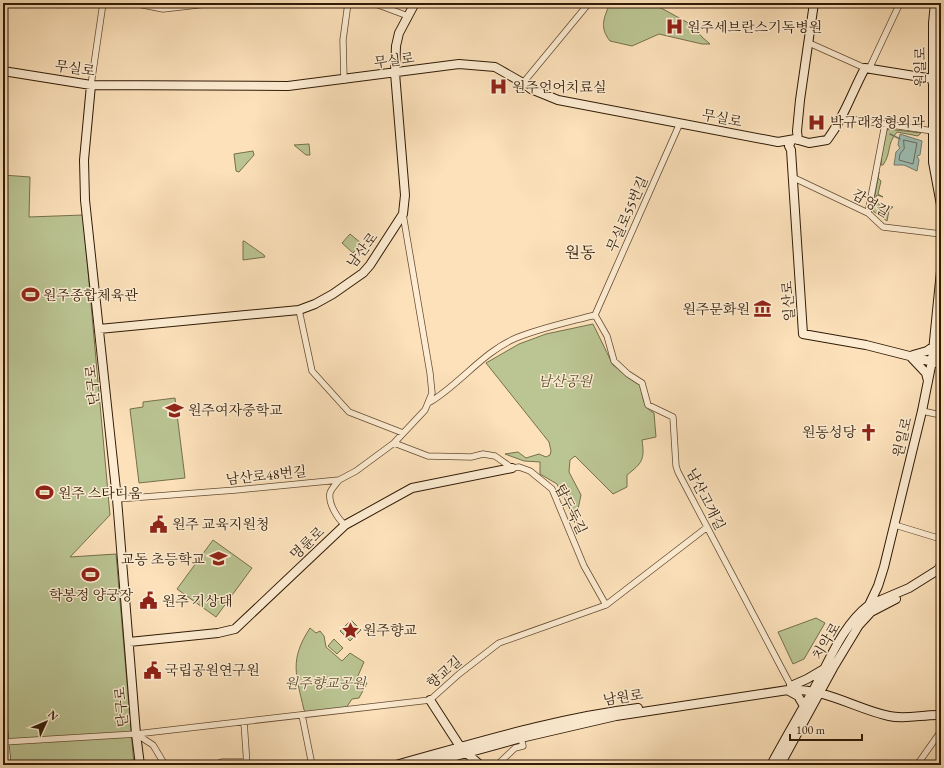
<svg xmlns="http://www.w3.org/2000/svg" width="944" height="768" font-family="'EB Garamond','Noto Serif KR',serif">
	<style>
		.green { fill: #bbc493; stroke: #76704c }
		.water { fill: #9fbdb2; stroke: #737c6d }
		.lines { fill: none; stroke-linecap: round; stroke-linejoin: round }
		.shore { stroke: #686c5c; stroke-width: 1 }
		.stream { stroke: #737c6d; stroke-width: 1.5 }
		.street-casing { stroke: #644c33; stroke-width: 7 }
		.secondary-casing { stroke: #311b06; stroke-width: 10 }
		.street { stroke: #fdecd2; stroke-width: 5.5 }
		.secondary { stroke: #fdecd2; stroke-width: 8 }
		.labels { text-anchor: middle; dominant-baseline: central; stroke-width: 3; stroke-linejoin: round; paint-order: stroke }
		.poi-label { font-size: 14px; fill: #311b06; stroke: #fdecd2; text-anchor: start }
		.street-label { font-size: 14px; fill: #311b06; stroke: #fdecd2 }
		.park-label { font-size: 14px; font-style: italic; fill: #5a4e30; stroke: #fdecd2 }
		.quarter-label { font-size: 16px; fill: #311b06; stroke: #fdecd2 }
	</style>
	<rect width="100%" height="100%" fill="#fce1ba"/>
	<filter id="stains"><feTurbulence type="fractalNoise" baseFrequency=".005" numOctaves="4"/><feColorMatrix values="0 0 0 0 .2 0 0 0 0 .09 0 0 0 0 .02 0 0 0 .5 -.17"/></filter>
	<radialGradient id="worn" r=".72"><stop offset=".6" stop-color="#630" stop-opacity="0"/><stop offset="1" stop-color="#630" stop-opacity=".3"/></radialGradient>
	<path class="green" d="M610 3H652L692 25 702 37 710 44H702L659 34 632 46 610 41C599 27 604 18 610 3Z
		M888 129 921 133 918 136 897 132C886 145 892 152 883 165H881C882 155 881 136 888 129Z
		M309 144 310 155H306L294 145Z
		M253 151 254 155 239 172 236 171 234 154Z
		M879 172 878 178 881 181 878 194 883 197 877 195 874 201Z
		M3 175 30 177 29 217 83 215 110 515 70 557 116 554 134 765H3Z
		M874 203 893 207 889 210 887 221 873 211Z
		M350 234 361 243 353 253 342 243Z
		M244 241 264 255 265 257 243 260V241Z
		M593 324 613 365 641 386C642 396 644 409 654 413L656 437 642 440C645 460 642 463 627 475V487L613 494 575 456 570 460 569 472 581 495 575 523 557 484 540 474V462L524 461 505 454 518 452 526 458 539 454 546 457 550 455 551 451 549 442 486 363 519 344 546 334Z
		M175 398 185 478 139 483 130 409 143 407V402Z
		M213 540 252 568 216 617 177 589Z
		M816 618 825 623 804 659 793 664 778 632Z
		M351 620 361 630 350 641 340 631Z
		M310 628 316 633 320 631 324 636 326 647 342 661 350 653 364 662 357 678 367 683 359 698 352 699 346 708 306 712 304 710C296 675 289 660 310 628Z
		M334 639 343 648 337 654 328 646Z"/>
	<path class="water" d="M900 134 922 141 920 155 917 156 919 160 917 171 904 165H894L896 152 900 148 898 145Z"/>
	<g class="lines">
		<path class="shore" d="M904 140 917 143 913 164 899 160 900 154 904 149Z"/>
		<path class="stream" d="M890 134 900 139"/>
		<defs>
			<path id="street" d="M133 3 163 9 215 3
				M373 3 408 16
				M3 5 10 3
				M809 43 865 68
				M869 69 900 3
				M933 79H941
				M344 80 343 40 348 3
				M523 83 589 3
				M91 85 103 3
				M843 118 933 131
				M792 177 868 213 883 227 941 234
				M868 213 885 124
				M299 310 312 371 349 412 403 433
				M595 315 607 336 614 361 628 374 642 383 648 405 673 417 676 466 678 472 791 686
				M595 315 680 123
				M430 402C460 384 483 352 516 338 541 328 569 322 595 315
				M922 411 941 415
				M394 443 428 456 471 457 483 454 495 456 512 468 519 467 530 471 552 489 584 566 606 605
				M339 480C336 484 331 489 330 493 328 504 338 519 345 525
				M117 499 236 490 339 480 356 471 394 443 425 410 432 393 430 373 403 214
				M895 525 941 539
				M936 571 941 561
				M3 713 8 765
				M302 715 312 765
				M244 722 247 765
				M136 734 153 745 165 765
				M3 742 136 734 430 700 459 674 499 643 606 605 706 528
				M214 765 222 762H247
				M497 765 515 748 523 746 521 738
				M917 765 941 731"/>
			<path id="secondary" d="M935 3 933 23V162L941 205
				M3 71 91 85 288 86 459 64 495 67 523 83 531 89 558 100 778 142 795 139 809 143 827 140C844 118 852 92 865 68L933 79
				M91 85 84 160 85 200 117 499 136 734 140 765
				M798 140 797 131 800 100 814 3
				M791 141 789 146 791 150 803 334 866 345 941 364
				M99 329 299 310 315 304 333 294 363 273 370 265 403 214 405 195 395 73 396 46 399 33 415 3
				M913 355 927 351 934 346
				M911 357 926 373 928 381
				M869 605 878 586 884 567 922 411 932 361 941 271
				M129 642 218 633 235 629 345 525 412 488 512 468
				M791 686 807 679 824 669
				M789 691 798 696 804 706
				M430 700 461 748 480 765
				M396 765C476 743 556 718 638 708
				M423 765 521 738 616 716 788 690C823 687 856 709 889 716 906 720 924 714 941 715
				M771 765C785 739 800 713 815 687 830 659 843 625 869 605L909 588 941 568
				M780 765 833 668 859 625 871 612 896 599"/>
		</defs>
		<use href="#street" class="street-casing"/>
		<use href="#secondary" class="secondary-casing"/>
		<use href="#street" class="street"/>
		<use href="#secondary" class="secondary"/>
	</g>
	<defs>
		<symbol id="hospital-bare" viewBox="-9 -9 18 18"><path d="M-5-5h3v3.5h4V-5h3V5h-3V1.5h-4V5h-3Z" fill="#8f2418" stroke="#fdecd2" stroke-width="2.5" paint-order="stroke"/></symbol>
		<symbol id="stadium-bare" viewBox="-9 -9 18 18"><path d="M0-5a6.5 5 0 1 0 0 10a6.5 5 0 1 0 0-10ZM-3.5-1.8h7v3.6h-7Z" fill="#8f2418" stroke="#fdecd2" stroke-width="2.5" paint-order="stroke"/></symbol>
		<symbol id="museum-bare" viewBox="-9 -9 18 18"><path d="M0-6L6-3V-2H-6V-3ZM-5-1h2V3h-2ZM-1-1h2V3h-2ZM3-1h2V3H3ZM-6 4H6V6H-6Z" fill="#8f2418" stroke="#fdecd2" stroke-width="2.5" paint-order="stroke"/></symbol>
		<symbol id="school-bare" viewBox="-9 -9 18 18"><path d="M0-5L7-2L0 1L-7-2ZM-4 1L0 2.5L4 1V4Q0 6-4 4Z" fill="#8f2418" stroke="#fdecd2" stroke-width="2.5" paint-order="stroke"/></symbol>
		<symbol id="church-bare" viewBox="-9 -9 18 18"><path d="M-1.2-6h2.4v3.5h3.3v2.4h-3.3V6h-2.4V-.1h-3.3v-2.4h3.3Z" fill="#8f2418" stroke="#fdecd2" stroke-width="2.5" paint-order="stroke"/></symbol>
		<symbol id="civic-bare" viewBox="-9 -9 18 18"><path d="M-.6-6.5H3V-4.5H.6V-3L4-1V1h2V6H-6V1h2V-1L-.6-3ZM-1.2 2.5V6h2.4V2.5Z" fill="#8f2418" stroke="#fdecd2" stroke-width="2.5" paint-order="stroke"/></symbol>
		<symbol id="sight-bare" viewBox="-9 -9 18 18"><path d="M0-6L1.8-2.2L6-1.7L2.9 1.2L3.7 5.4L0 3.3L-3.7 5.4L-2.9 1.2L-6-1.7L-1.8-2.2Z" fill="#8f2418" stroke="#fdecd2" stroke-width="2.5" paint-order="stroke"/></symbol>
	</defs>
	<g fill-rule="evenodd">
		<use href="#hospital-bare" x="662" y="14" width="25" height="25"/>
		<use href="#hospital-bare" x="486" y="74" width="25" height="25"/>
		<use href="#hospital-bare" x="804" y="110" width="25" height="25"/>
		<use href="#stadium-bare" x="18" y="282" width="25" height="25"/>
		<use href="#museum-bare" x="750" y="296" width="25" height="25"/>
		<use href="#school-bare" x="162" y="398" width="25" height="25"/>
		<use href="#church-bare" x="856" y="420" width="25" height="25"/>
		<use href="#stadium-bare" x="32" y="480" width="25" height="25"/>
		<use href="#civic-bare" x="146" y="512" width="25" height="25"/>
		<use href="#school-bare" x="206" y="546" width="25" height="25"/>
		<use href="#stadium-bare" x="78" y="562" width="25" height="25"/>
		<use href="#civic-bare" x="136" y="588" width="25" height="25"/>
		<use href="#sight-bare" x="338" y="618" width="25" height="25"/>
		<use href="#civic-bare" x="140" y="658" width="25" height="25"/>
	</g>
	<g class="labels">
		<g class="poi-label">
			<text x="687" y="27">원주세브란스기독병원</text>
			<text x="512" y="87">원주언어치료실</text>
			<text x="830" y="122">박규래정형외과</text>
			<text x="43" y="295">원주종합체육관</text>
			<text x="750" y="309" text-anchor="end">원주문화원</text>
			<text x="188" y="410">원주여자중학교</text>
			<text x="856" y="432" text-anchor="end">원동성당</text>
			<text x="58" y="493">원주 스타디움</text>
			<text x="172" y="524">원주 교육지원청</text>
			<text x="205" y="559" text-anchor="end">교동 초등학교</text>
			<text x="91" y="595" text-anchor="middle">학봉정 양궁장</text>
			<text x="162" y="601">원주 기상대</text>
			<text x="363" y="630">원주향교</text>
			<text x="165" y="670">국립공원연구원</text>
		</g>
		<g class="street-label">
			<text transform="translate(394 60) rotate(-8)">무실로</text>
			<text transform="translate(920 67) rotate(-90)">원일로</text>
			<text transform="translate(75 68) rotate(8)">무실로</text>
			<text transform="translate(722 118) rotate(11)">무실로</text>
			<text transform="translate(871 203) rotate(31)">감영길</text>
			<text transform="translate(627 214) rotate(-66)">무실로55번길</text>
			<text transform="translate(362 250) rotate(-52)">남산로</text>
			<text transform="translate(788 301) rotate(-94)">일산로</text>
			<text transform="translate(92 385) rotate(-96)">단구로</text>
			<text transform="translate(902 437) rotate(-76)">원일로</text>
			<text transform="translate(266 475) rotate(-6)">남산로48번길</text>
			<text transform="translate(706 499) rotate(63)">남산고개길</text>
			<text transform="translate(571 509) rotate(64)">탑두둑길</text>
			<text transform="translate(307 543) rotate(-43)">명륜로</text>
			<text transform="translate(826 641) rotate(-59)">치악로</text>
			<text transform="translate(444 672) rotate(-41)">향교길</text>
			<text transform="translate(623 697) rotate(-9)">남원로</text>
			<text transform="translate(121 707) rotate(-95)">단구로</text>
		</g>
		<g class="park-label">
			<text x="565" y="381">남산공원</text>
			<text x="325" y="683">원주향교공원</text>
		</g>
		<g class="quarter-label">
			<text x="580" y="252">원동</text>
		</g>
	</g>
	<rect width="944" height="768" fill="none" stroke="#fce1ba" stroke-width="16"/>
	<rect x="4" y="4" width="936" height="760" fill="none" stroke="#311b06" stroke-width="2"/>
	<rect x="8" y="8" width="928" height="752" fill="none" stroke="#311b06"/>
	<g transform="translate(46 722) rotate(46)" stroke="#fdecd2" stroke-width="3" paint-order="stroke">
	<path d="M0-3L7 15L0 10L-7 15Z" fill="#311b06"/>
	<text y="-6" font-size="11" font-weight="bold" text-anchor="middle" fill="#311b06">N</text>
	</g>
	<path d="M790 734v6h72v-6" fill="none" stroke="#311b06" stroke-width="2"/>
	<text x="796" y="734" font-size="12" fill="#311b06" stroke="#fdecd2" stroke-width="3" paint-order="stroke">100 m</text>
	<rect width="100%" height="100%" filter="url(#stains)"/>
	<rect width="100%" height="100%" fill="url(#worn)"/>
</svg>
